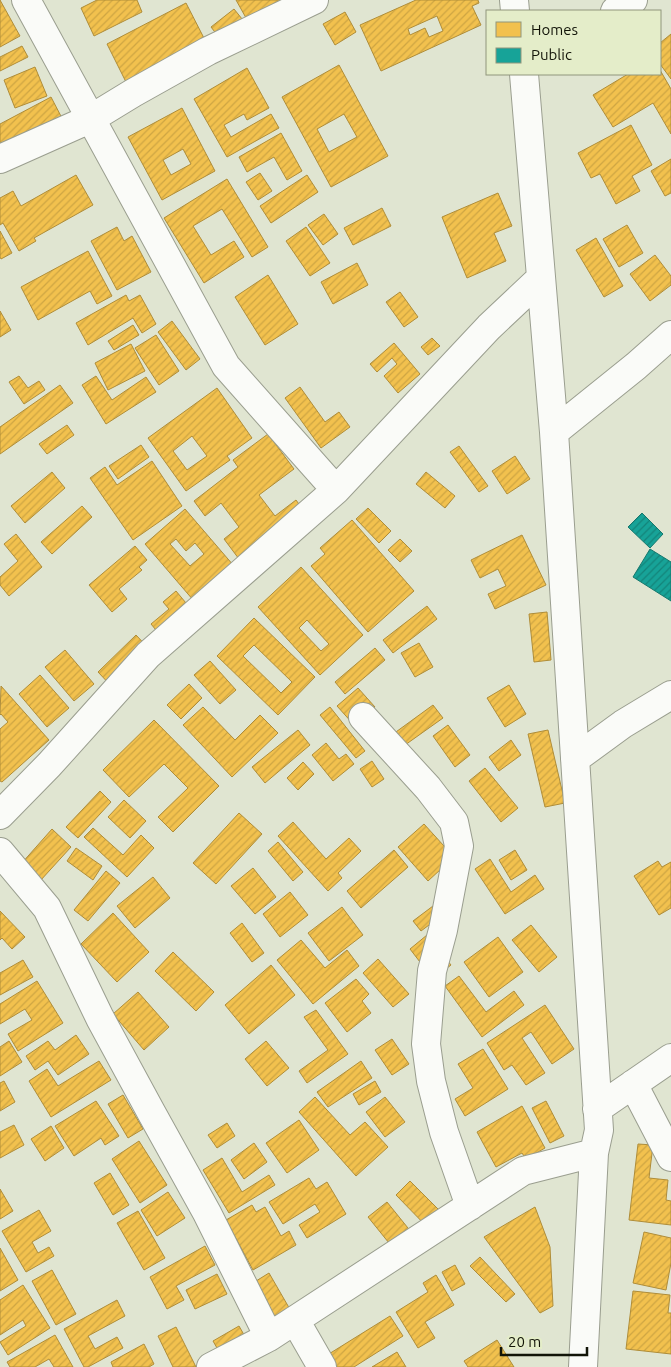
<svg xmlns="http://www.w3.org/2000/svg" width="671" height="1367" font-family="Ubuntu,sans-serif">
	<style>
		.homes { fill: url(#homes-hatch); stroke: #af8d39; fill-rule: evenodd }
		.public { fill: url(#public-hatch); stroke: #16786d }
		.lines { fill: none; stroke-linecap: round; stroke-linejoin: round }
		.minor-casing { stroke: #9a9e8f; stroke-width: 30 }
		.minor { stroke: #fafbf8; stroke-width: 28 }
	</style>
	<defs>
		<pattern id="homes-hatch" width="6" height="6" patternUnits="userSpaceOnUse" patternTransform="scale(1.25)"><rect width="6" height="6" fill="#f2c14e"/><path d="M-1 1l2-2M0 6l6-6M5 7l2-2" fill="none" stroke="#cea543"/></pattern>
		<pattern id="public-hatch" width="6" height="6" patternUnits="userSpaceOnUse" patternTransform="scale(1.25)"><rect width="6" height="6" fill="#17a398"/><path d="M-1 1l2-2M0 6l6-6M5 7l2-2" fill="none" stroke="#13847a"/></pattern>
	</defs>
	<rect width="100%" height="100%" fill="#e0e5d1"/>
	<path class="homes" d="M0 0 20 36 0 47Z
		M97 0H137L142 12 94 36 81 8Z
		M236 0H294L250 25Z
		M416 0H478L479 3 472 6 481 25 381 71 360 25ZM437 16 443 31 429 37 425 28 410 35 408 29Z
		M186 3 207 44 128 86 107 44Z
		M234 9 251 30 228 49 211 27Z
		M345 12 356 32 335 45 323 24Z
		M671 34V79L660 64V43Z
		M22 46 28 57 0 71V57Z
		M339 65 388 156 331 187 282 97ZM344 114 357 137 329 152 317 129Z
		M35 67 47 96 15 108 4 80Z
		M247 68 269 108 247 120 244 114 224 125 231 137 271 114 279 128 227 157 194 99Z
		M660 70 671 89V134L653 103 613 127 593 95 628 74H660Z
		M51 97 64 122 0 153V124Z
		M182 108 215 171 162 200 128 137ZM183 149 191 164 171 175 163 160Z
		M631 125 652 165 632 176 640 191 616 204 600 174 591 178 578 153Z
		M281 133 302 171 287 180 274 157 247 172 239 157Z
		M671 159V193L665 196 651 171Z
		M260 173 272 191 258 200 246 182Z
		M76 175 93 205 34 238 36 241 19 251 3 223 0 225V198L13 191 21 206Z
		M307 175 318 192 271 223 260 206Z
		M227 179 268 247 252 257 222 209 193 226 211 255 234 241 244 257 204 283 164 218Z
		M498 193 512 226 494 233 506 261 467 278 442 217Z
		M382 208 391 226 353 245 344 228Z
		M324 214 338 234 323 245 308 225Z
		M627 225 643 253 619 267 603 239Z
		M117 227 124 241 132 236 151 272 117 290 91 241Z
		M306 227 330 263 310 276 286 241Z
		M0 231 12 253 1 259 0 257Z
		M596 238 623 286 604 297 576 250Z
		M88 251 112 296 97 304 90 291 38 320 21 287Z
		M655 255 671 276V285L650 301 630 274Z
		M357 263 368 285 333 304 321 282Z
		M268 275 298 324 265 345 235 297Z
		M400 292 418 317 404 327 386 302Z
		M126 295 129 301 140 295 156 324 142 333 133 318 88 345 76 323Z
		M0 311 11 330 0 337Z
		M172 321 200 359 186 370 158 332Z
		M133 325 139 335 114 350 108 341Z
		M156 335 179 371 159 385 135 348Z
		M432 338 440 346 428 355 421 347Z
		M394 343 420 374 398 393 384 376 397 364 392 358 377 372 370 364Z
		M131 344 145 371 108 390 95 363Z
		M19 376 28 388 39 381 45 390 24 404 9 382Z
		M96 376 112 400 146 377 156 392 106 424 82 385Z
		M60 385 73 403 0 454V427Z
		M300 387 325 422 339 412 350 427 321 448 285 398Z
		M217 388 252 438 227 456 230 460 186 491 148 438ZM192 436 207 456 187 470 173 451Z
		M67 425 74 435 47 454 39 444Z
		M268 434 294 469 259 495 275 516 296 500 309 518 245 567 224 539 239 527 221 503 205 516 194 501 238 467 233 460Z
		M141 445 149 457 118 479 109 466Z
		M459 446 488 486 479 492 450 452Z
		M515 456 530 479 507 494 492 471Z
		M152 461 182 506 133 540 90 478 105 467 117 485Z
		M52 472 65 488 25 523 11 506Z
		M426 472 455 496 445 508 416 484Z
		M82 506 92 517 52 554 41 542Z
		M368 508 391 531 379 543 356 519Z
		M185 509 240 573 200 608 145 544ZM176 539 186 551 195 543 204 554 190 566 170 544Z
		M352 520 414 591 368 632 311 566 325 554 320 548Z
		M16 534 42 567 9 596 0 585V577L18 561 4 544Z
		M522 535 546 585 495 609 488 594 506 586 498 569 480 578 471 560Z
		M400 539 412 551 400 562 388 550Z
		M135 546 147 560 139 567 142 570 119 589 127 599 112 612 89 585Z
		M301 567 363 635 320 675 258 607ZM307 620 329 644 321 651 299 628Z
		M176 591 196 615 165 641 151 624 169 609 163 602Z
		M427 606 437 619 393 653 383 640Z
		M547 612 551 660 534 662 529 614Z
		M254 618 315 677 278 715 217 656ZM254 645 292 682 281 693 243 656Z
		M136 635 152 652 114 689 98 672Z
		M419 643 433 667 415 677 401 653Z
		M375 648 385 660 345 694 335 682Z
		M65 650 94 684 74 701 45 667Z
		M210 661 236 690 220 704 194 675Z
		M40 675 69 708 47 727 19 694Z
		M189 684 202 698 181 719 167 705Z
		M509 685 526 714 505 727 487 698Z
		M1 686 49 740 2 782 0 781V729L8 722 1 714 0 715Z
		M358 688 375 707 354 725 337 706Z
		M433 705 443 718 398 750 389 737Z
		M203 707 235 740 260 715 278 733 232 777 183 725Z
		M330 707 365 751 356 758 320 715Z
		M154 720 219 786 173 832 158 817 188 788 164 764 129 797 103 770Z
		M448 725 470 755 455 767 433 736Z
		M298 730 310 745 265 783 252 767Z
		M548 730 565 803 545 807 528 734Z
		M511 740 521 755 499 771 489 757Z
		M326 743 339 759 346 754 354 764 333 781 312 755Z
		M372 761 384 779 372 787 360 769Z
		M303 762 314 774 298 790 287 778Z
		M485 768 518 808 501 822 469 781Z
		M100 791 111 802 78 838 66 827Z
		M124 800 146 821 130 838 108 817Z
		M239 813 262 834 216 884 193 863Z
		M293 822 326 859 349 838 361 851 338 873 342 878 328 891 278 836Z
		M424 824 454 857 428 881 398 847Z
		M93 828 123 855 141 835 154 848 127 877 84 837Z
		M52 829 71 847 40 881 21 864Z
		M278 842 303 872 293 881 268 851Z
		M76 848 102 866 93 880 67 861Z
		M394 850 408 867 361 908 347 891Z
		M515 850 527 870 511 880 499 860Z
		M490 859 511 892 535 875 544 889 505 914 475 869Z
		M658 861 662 867 671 862V908L659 915 634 876Z
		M253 868 276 897 255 914 231 886Z
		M106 871 120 883 88 921 74 910Z
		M153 877 170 898 135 928 117 906Z
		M290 892 308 915 280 937 263 914Z
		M441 900 449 910 421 931 413 921Z
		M342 907 363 935 329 961 308 933Z
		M0 911 25 937 12 949 2 938 0 940Z
		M113 913 149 952 117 982 81 944Z
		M242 923 264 953 252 962 230 933Z
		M531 925 557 957 539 972 512 940Z
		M427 935 451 965 433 979 410 949Z
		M498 937 523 972 489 997 464 962Z
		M301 940 325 968 347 950 359 966 313 1004 277 960Z
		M173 952 214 992 196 1011 155 971Z
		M378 959 409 994 393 1007 363 973Z
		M23 960 33 977 0 995V973Z
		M271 965 295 995 249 1034 225 1005Z
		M459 976 486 1012 514 991 524 1005 482 1037 445 986Z
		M356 979 369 994 362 1001 371 1013 347 1032 325 1003Z
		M37 981 63 1023 18 1051 8 1034 32 1020 25 1009 0 1024V1004Z
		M138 992 169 1027 144 1050 113 1014Z
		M545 1005 574 1049 552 1064 531 1032 522 1038 545 1073 526 1085 512 1065 504 1070 487 1043Z
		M316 1010 348 1054 307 1083 299 1071 328 1050 304 1017Z
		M76 1035 89 1054 58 1075 48 1061 35 1070 26 1056 48 1041 55 1050Z
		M392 1039 409 1064 392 1075 375 1050Z
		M9 1041 22 1062 0 1076V1047Z
		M266 1041 289 1068 267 1086 245 1059Z
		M483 1049 508 1089 465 1116 455 1099 473 1088 458 1064Z
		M99 1061 111 1080 51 1117 29 1081 47 1069 58 1086Z
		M361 1061 372 1078 328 1107 317 1092Z
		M4 1081 15 1102 0 1111V1083Z
		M375 1081 381 1092 359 1105 353 1094Z
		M123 1095 143 1129 128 1138 108 1104Z
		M315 1097 350 1135 365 1122 388 1147 356 1176 299 1112Z
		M385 1097 405 1122 385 1137 366 1112Z
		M96 1101 119 1136 105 1145 101 1138 74 1156 55 1126Z
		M546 1101 564 1136 550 1143 532 1108Z
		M522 1106 545 1148 526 1159 522 1153 496 1167 477 1132Z
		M299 1120 319 1150 287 1173 266 1143Z
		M227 1123 235 1136 217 1148 208 1135Z
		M14 1125 24 1145 0 1158V1132Z
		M51 1126 64 1148 45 1161 31 1139Z
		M139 1141 167 1185 140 1203 112 1159Z
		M254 1143 267 1162 244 1179 231 1160Z
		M638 1144 653 1145 649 1178 668 1180 666 1200 671 1201V1225L629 1220Z
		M222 1158 242 1192 269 1175 275 1185 229 1213 203 1170Z
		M110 1173 129 1205 113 1215 94 1183Z
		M309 1178 316 1189 327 1182 346 1214 307 1238 299 1225 320 1212 315 1204 283 1224 269 1202Z
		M410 1181 448 1219 433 1233 396 1195Z
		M0 1189 13 1211 0 1219Z
		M168 1192 185 1218 157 1236 141 1210Z
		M387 1202 412 1233 393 1248 368 1217Z
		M252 1205 256 1212 265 1207 281 1236 289 1231 296 1245 253 1270 226 1220Z
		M535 1207 550 1247 553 1306 540 1313 484 1237Z
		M39 1210 51 1231 32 1242 38 1253 49 1247 54 1256 26 1272 2 1231Z
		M138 1211 165 1258 144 1270 117 1223Z
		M644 1232 671 1238V1263L666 1290 633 1283Z
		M205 1246 215 1265 176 1286 184 1300 167 1309 150 1277Z
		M0 1248 18 1280 0 1291Z
		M480 1257 515 1294 506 1302 470 1266Z
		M455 1265 465 1284 452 1291 442 1272Z
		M52 1270 76 1314 56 1325 32 1281Z
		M269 1273 295 1318 274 1330 248 1286Z
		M217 1274 227 1294 195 1309 186 1290Z
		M436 1275 454 1305 425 1322 435 1338 418 1348 396 1312 428 1292 423 1283Z
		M23 1285 50 1328 8 1355 0 1342 26 1326 23 1320 0 1335V1300Z
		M633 1291 670 1295 668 1313H671V1354L626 1349Z
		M117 1300 125 1316 88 1336 95 1349 117 1337 123 1348 88 1367H84L64 1329Z
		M390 1316 403 1336 354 1367H330L324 1357Z
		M239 1326 251 1347 225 1362 213 1341Z
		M176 1327 196 1367H173L158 1336Z
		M55 1335 73 1367H54L49 1359 35 1367H10L7 1362Z
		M497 1340 514 1367H468L464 1361Z
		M144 1344 154 1364 149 1367H113L111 1362Z
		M397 1352 406 1367H372Z"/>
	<path class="public" d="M642 513 663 534 650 548 628 527Z
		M650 549 671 562V601L633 577Z"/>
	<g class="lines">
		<defs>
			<path id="minor" d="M26 0 226 366 336 490
				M514 0 515 11
				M615 11 633 0
				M524 74 554 432 599 1130 594 1153 583 1367
				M0 159 92 118 133 93 208 51 314 0
				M554 432 636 366 671 335
				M363 717 428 788 454 822 459 846 443 930 432 971 426 1044 431 1081 444 1132 470 1206
				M575 759 623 724 671 695
				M0 815 49 765 148 655 336 490 489 327 541 278
				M0 852 47 908 100 1018 151 1112 207 1213 269 1337
				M633 1084 671 1157
				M597 1109 671 1058
				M295 1320 322 1367
				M211 1367 269 1337 523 1171 594 1153"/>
		</defs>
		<use href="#minor" class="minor-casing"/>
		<use href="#minor" class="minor"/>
	</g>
	<rect x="486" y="10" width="175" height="65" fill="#e4edc9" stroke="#90967c"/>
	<rect x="496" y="22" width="25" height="15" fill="#f2c14e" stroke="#90967c"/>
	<text x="531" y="35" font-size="15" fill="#121408">Homes</text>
	<rect x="496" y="48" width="25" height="15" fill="#17a398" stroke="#90967c"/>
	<text x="531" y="60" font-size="15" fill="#121408">Public</text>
	<path d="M501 1347v8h86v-8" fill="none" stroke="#121408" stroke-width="2.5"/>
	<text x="508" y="1347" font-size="15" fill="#121408" stroke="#e4edc9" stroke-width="4" paint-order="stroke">20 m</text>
</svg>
